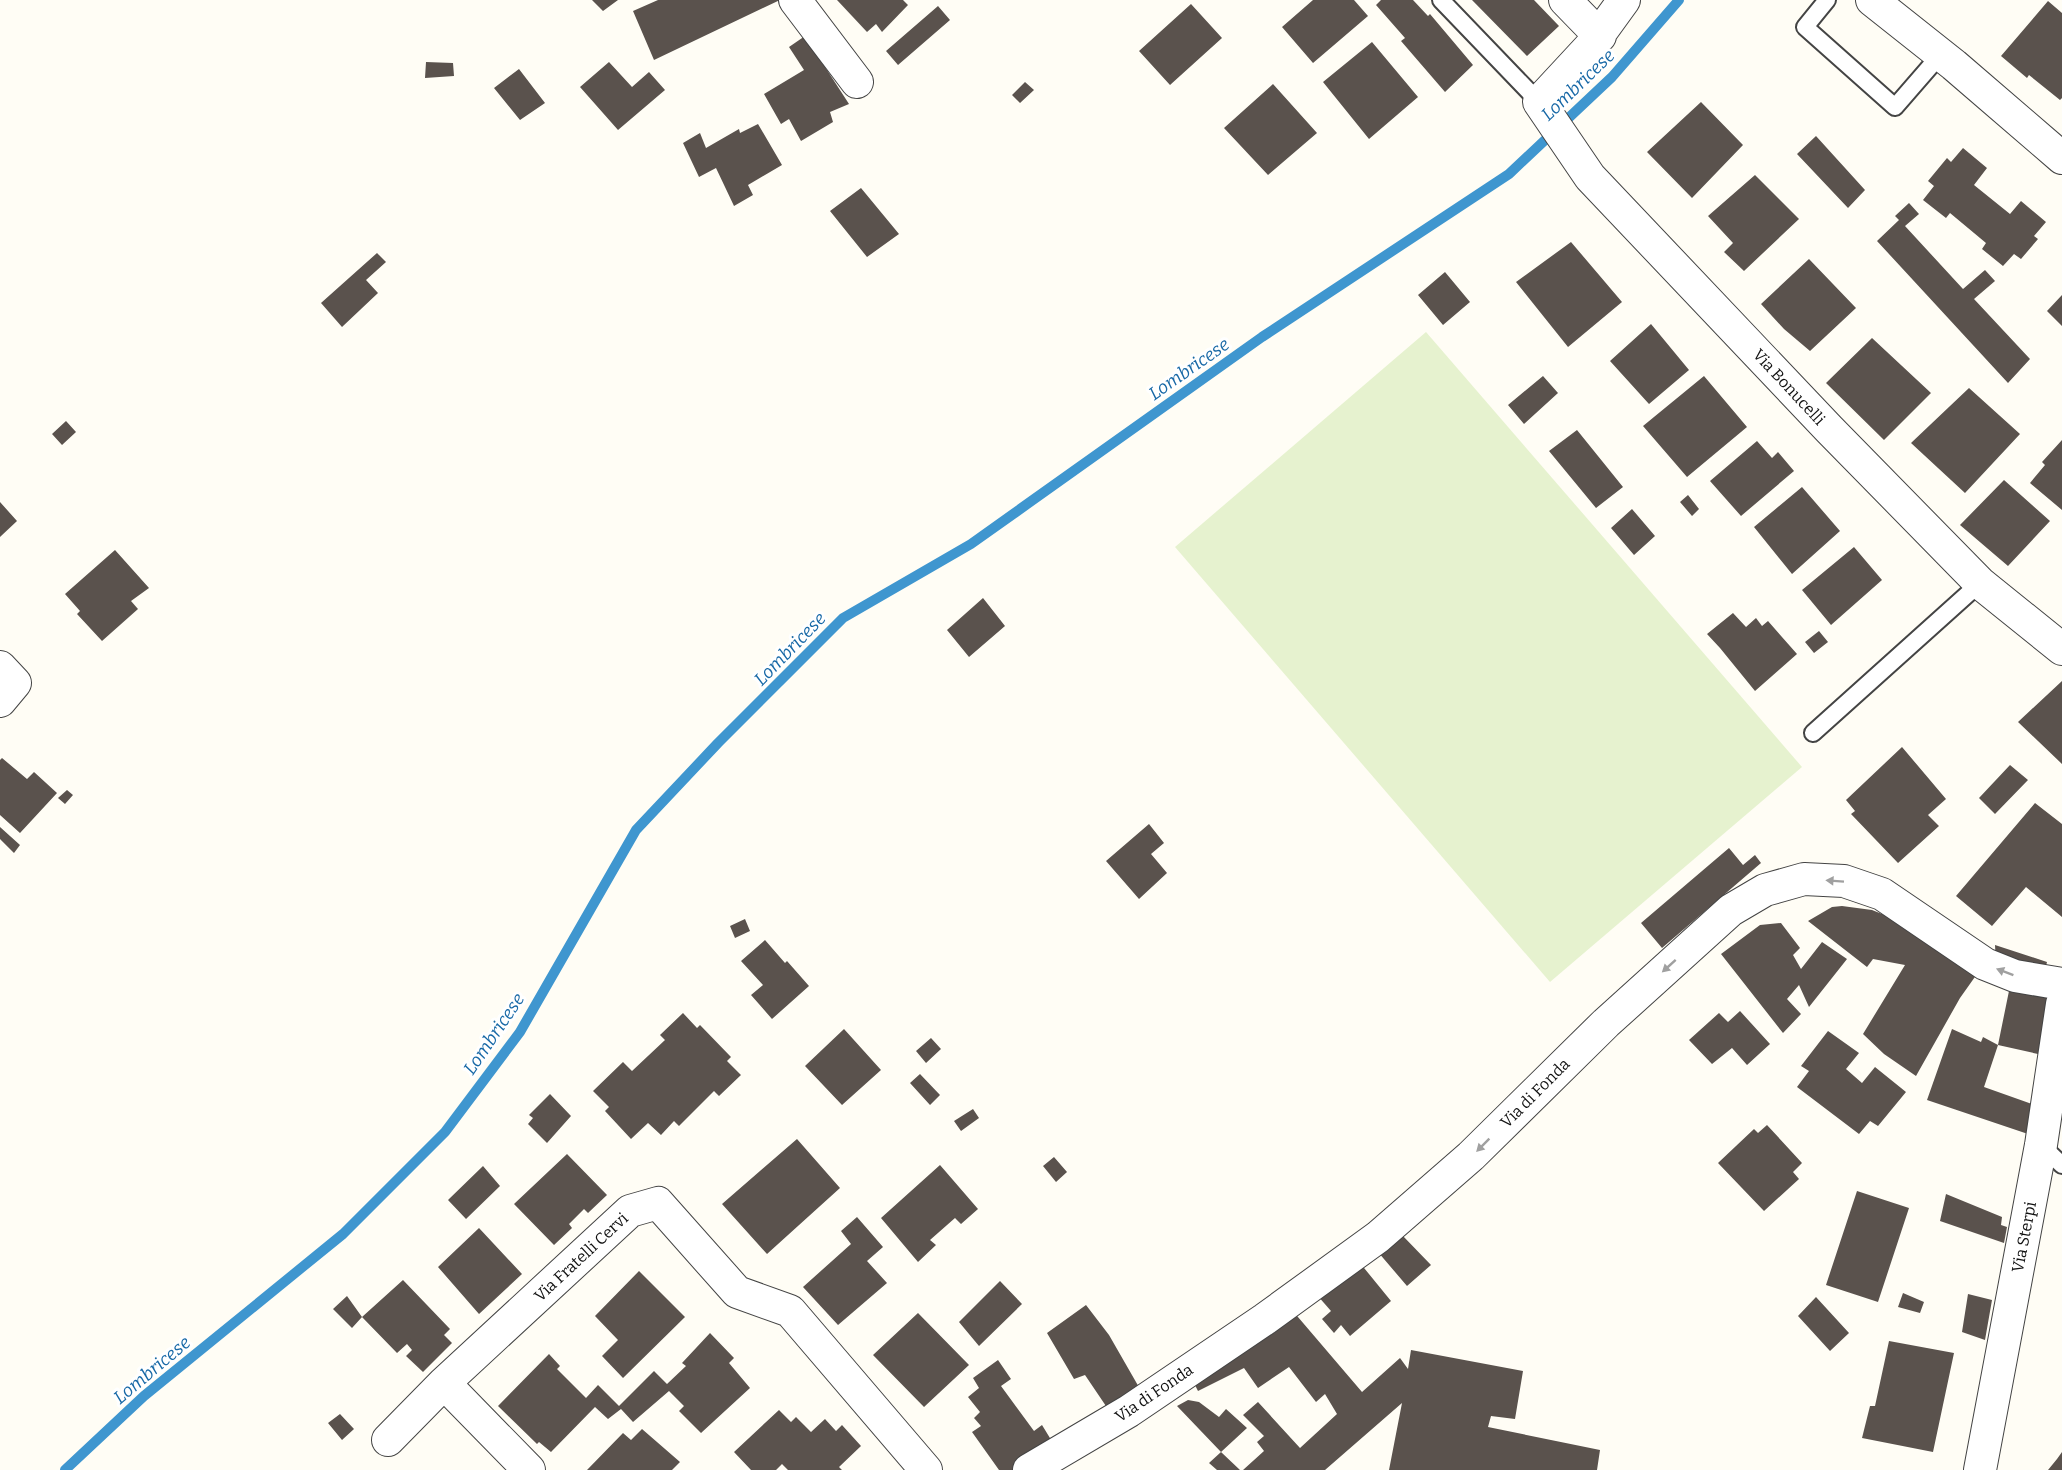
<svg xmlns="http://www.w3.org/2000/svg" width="2062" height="1470" font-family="Bitter,serif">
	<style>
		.pitch { fill: #e6f2cf }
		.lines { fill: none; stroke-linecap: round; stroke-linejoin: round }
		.stream { stroke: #3f96cf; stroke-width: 10 }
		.building { fill: #5a524d }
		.service-casing { stroke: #444; stroke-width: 20 }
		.minor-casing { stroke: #444; stroke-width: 34 }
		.service { stroke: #fff; stroke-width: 16 }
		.minor { stroke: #fff; stroke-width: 32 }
		.oneway { fill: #a0a0a0 }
		.labels { text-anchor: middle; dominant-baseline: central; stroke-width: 6; stroke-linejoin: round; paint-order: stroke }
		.street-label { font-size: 16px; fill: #111; stroke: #fff }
		.water-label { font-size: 18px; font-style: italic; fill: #1768a6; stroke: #fff }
	</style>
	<rect width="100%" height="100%" fill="#fffdf5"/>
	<path class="pitch" d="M1426 332 1802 767 1550 982 1175 547Z"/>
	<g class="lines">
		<path class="stream" d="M65 1470 144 1396 343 1234 445 1132 520 1032 636 830 718 743 843 618 971 544 1262 337 1509 174 1612 77 1679 0"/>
	</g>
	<path class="building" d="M592 0H618L603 11Z
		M658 0H780L654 60 633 11Z
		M837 0H903L908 5 882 32 876 24 867 32Z
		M1313 0H1354L1368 16 1313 63 1282 27Z
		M1381 0H1413L1428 16 1430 14 1473 65 1445 92 1401 41 1405 38 1376 5Z
		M1472 0H1534L1559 26 1527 56Z
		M2048 1 2062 13V98L2060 100 2029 75 2027 78 2001 56Z
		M1191 4 1222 38 1170 85 1139 51Z
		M938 6 950 20 898 65 886 51Z
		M805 36 849 104 830 112 833 122 801 141 789 119 781 124 764 94 804 70 789 47Z
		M1372 42 1418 97 1369 139 1323 82Z
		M426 62 453 63 454 76 425 78Z
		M609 62 632 87 649 72 665 90 618 130 580 87Z
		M519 69 545 103 520 120 494 88Z
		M1025 82 1034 90 1020 103 1012 95Z
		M1273 84 1317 133 1268 175 1224 128Z
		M1701 102 1743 145 1692 198 1647 152Z
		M758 124 782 165 748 185 753 195 734 206 716 168 699 177 683 143 700 133 706 148 739 129 740 133Z
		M1816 136 1865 190 1848 208 1797 154Z
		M1963 148 1987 168 1974 185 2010 214 2021 201 2046 222 2034 236 2038 239 2021 259 2014 254 2003 266 1982 249 1986 243 1950 213 1946 218 1923 200 1934 186 1928 181 1947 158 1951 162Z
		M1755 175 1799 219 1744 271 1724 252 1733 243 1708 216Z
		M861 188 899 234 867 257 830 211Z
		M1909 203 1919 214 1905 226 1963 289 1985 270 1995 281 1974 299 2030 359 2008 383 1877 241 1899 220 1895 216Z
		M1571 242 1622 302 1568 347 1516 282Z
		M377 253 386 262 366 280 378 293 342 327 321 303Z
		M1809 259 1856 308 1810 351 1784 329 1761 304Z
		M1445 272 1470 302 1443 325 1418 295Z
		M2062 295V326L2047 311Z
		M1651 324 1689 370 1649 404 1610 361Z
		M1872 338 1931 393 1884 440 1826 383Z
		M1543 376 1558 393 1524 424 1508 405Z
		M1704 376 1747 427 1687 477 1643 426Z
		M1969 388 2020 434 1965 493 1911 443Z
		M66 421 76 432 62 445 52 434Z
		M1577 430 1623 487 1596 508 1549 451Z
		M2062 440V510L2030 483 2045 465 2042 462Z
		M1757 441 1772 458 1778 452 1794 471 1741 516 1710 481Z
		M2004 480 2050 521 2008 566 1960 525Z
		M1802 487 1840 531 1792 574 1754 527Z
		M1688 495 1699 509 1692 516 1680 502Z
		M0 502 17 521 0 537Z
		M1632 509 1655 536 1634 555 1611 528Z
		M1854 547 1882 580 1831 625 1802 590Z
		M115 550 149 588 131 601 138 609 102 641 77 614 80 611 65 594Z
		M983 598 1005 626 969 657 947 630Z
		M1733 613 1746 627 1756 618 1762 626 1768 621 1797 654 1755 691 1720 648 1707 634Z
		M1819 631 1828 642 1814 653 1805 642Z
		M2062 681V764L2018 722Z
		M1902 747 1946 799 1928 815 1939 826 1898 863 1851 814 1855 811 1846 800Z
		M2 758 27 779 34 772 57 793 20 833 0 815V760Z
		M2010 765 2028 780 1995 814 1979 798Z
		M67 790 73 795 65 804 58 798Z
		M2035 803 2062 824V917L2026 887 1992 926 1956 896Z
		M1149 824 1164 843 1151 854 1167 873 1139 899 1106 861Z
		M0 827 20 845 14 853 0 839Z
		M1729 848 1743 865 1755 855 1761 863 1662 948 1641 923Z
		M1842 906 1872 910 1902 922 1977 974 1960 998 1916 1076 1884 1054 1863 1034 1905 965 1873 959 1867 967 1808 921 1832 907Z
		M745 919 750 931 735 938 730 926Z
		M1781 923 1800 948 1793 955 1801 969 1822 942 1847 959 1809 1007 1799 985 1787 999 1801 1014 1783 1033 1721 954 1760 925Z
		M765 940 785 963 787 961 809 986 772 1019 751 995 763 985 741 961Z
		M1995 945 2047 962 2045 970 1996 964Z
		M2010 986 2049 992 2038 1054 1998 1045Z
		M1740 1011 1770 1044 1747 1065 1732 1048 1712 1064 1689 1040 1719 1013 1728 1022Z
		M683 1013 697 1028 700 1025 731 1057 727 1061 741 1075 719 1096 714 1091 679 1126 674 1121 661 1135 648 1123 631 1139 605 1111 609 1107 593 1091 623 1062 632 1071 665 1040 660 1035Z
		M844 1029 881 1070 842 1105 805 1066Z
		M1952 1029 1981 1042 1983 1037 1998 1045 1984 1087 2035 1105 2028 1134 1927 1100Z
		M1828 1031 1859 1053 1846 1069 1862 1083 1875 1067 1906 1092 1878 1126 1870 1121 1859 1134 1797 1087 1809 1071 1801 1066Z
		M931 1038 941 1049 926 1063 916 1051Z
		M920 1074 940 1095 930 1105 910 1083Z
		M550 1094 571 1116 547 1143 528 1124 533 1118 529 1115Z
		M973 1109 979 1118 961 1131 954 1121Z
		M1767 1125 1802 1163 1793 1172 1799 1179 1764 1211 1718 1163 1754 1129 1758 1133Z
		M797 1139 840 1188 767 1254 722 1204Z
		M567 1154 607 1195 588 1213 584 1209 569 1224 572 1228 554 1245 514 1204Z
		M1054 1157 1067 1172 1056 1182 1043 1166Z
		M940 1165 978 1209 961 1224 955 1218 930 1240 936 1245 918 1262 881 1218Z
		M483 1166 500 1186 466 1219 448 1200Z
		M1857 1191 1909 1208 1878 1302 1826 1285Z
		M1946 1194 2002 1217 2001 1225 2007 1227 2004 1243 1940 1221Z
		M857 1217 883 1247 867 1261 887 1283 838 1325 803 1287 851 1244 841 1231Z
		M479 1228 522 1274 479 1314 438 1267Z
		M1402 1235 1431 1265 1407 1286 1378 1252Z
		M1360 1263 1391 1301 1350 1336 1341 1325 1334 1333 1322 1319 1331 1311 1317 1295Z
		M639 1271 685 1317 623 1378 602 1356 618 1340 595 1316Z
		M403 1280 450 1329 444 1335 452 1343 423 1372 406 1356 412 1350 407 1344 397 1353 362 1317Z
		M1000 1281 1022 1304 979 1346 959 1322Z
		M1903 1293 1924 1302 1920 1313 1898 1307Z
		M1968 1294 1992 1300 1985 1340 1962 1332Z
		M347 1296 362 1317 352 1328 333 1309Z
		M1816 1297 1849 1333 1830 1351 1798 1316Z
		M1086 1305 1109 1335 1140 1389 1110 1412 1085 1375 1074 1379 1047 1333Z
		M1292 1310 1362 1392 1400 1358 1408 1369 1411 1350 1523 1371 1515 1419 1491 1416 1488 1427 1600 1450 1597 1470H1389L1402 1403 1325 1470H1243L1264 1451 1257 1442 1264 1436 1243 1415 1258 1402 1300 1448 1337 1414 1325 1394 1316 1402 1289 1367 1258 1388 1244 1368 1198 1391 1192 1379Z
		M918 1313 969 1365 924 1407 873 1355Z
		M710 1333 734 1358 729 1363 750 1388 701 1433 679 1411 684 1406 669 1391 633 1422 621 1409 608 1419 595 1407 551 1452 539 1442 537 1444 498 1406 549 1354 560 1366 557 1369 586 1398 598 1385 619 1406 654 1371 667 1384 686 1366 682 1363Z
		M1889 1341 1954 1353 1933 1452 1862 1438 1870 1406H1875Z
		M998 1360 1011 1379 1001 1386 1034 1431 1042 1425 1053 1443 1021 1470H999L972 1432 981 1426 974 1418 980 1412 968 1397 979 1388 973 1378Z
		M1188 1400 1199 1402 1219 1417 1226 1409 1247 1428 1221 1452 1177 1406Z
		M779 1410 791 1422 796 1417 811 1432 825 1419 836 1431 842 1425 861 1446 839 1467 842 1470H788L782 1464 776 1470H751L734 1452Z
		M340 1414 354 1429 342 1440 328 1423Z
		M642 1429 680 1462 672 1470H587L623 1433 631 1440Z
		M1221 1452 1240 1470H1217L1209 1463Z
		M2062 1452V1470H2048L2057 1459Z"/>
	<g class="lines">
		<defs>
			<path id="service" d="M1441 0 1539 102
				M1827 0 1805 27 1895 107 1941 54
				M1813 733 1980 583
				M2041 1145 2062 1165"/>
			<path id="minor" d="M795 0 857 82
				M1565 0 1600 36
				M1624 0 1590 47 1539 102 1590 177 1829 429 1980 583 2062 649
				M1872 0 1954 65 2062 158
				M0 667 15 683 0 701
				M444 1383 529 1470
				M388 1440 444 1383 630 1211 658 1203 737 1292 790 1311 926 1470
				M1029 1470 1129 1411 1265 1319 1378 1237 1471 1156 1606 1023 1731 910 1765 890 1804 879 1844 881 1882 894 1985 964 2015 976 2062 984
				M1980 1470 2041 1145 2062 1004"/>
		</defs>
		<use href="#service" class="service-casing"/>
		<use href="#minor" class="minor-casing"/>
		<use href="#service" class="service"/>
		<use href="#minor" class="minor"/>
	</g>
	<defs><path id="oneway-solid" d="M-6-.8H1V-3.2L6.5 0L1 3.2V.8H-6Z" transform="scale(1.5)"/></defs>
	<g class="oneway">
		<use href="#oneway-solid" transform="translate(1835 881) rotate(-176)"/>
		<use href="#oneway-solid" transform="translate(1669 966) rotate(138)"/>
		<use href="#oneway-solid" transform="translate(2005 972) rotate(-159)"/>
		<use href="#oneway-solid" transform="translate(1483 1145) rotate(135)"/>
	</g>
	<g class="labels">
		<g class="street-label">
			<text transform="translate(1789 387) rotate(47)">Via Bonucelli</text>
			<text transform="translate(1535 1093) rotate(-45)">Via di Fonda</text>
			<text transform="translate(2024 1237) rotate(-79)">Via Sterpi</text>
			<text transform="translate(581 1257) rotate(-43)">Via Fratelli Cervi</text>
			<text transform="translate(1154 1393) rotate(-34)">Via di Fonda</text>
		</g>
		<g class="water-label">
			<text transform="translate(1578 85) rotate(-44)">Lombricese</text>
			<text transform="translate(1189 369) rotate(-35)">Lombricese</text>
			<text transform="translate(790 649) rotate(-46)">Lombricese</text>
			<text transform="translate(494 1034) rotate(-56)">Lombricese</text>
			<text transform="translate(152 1370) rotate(-40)">Lombricese</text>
		</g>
	</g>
</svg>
